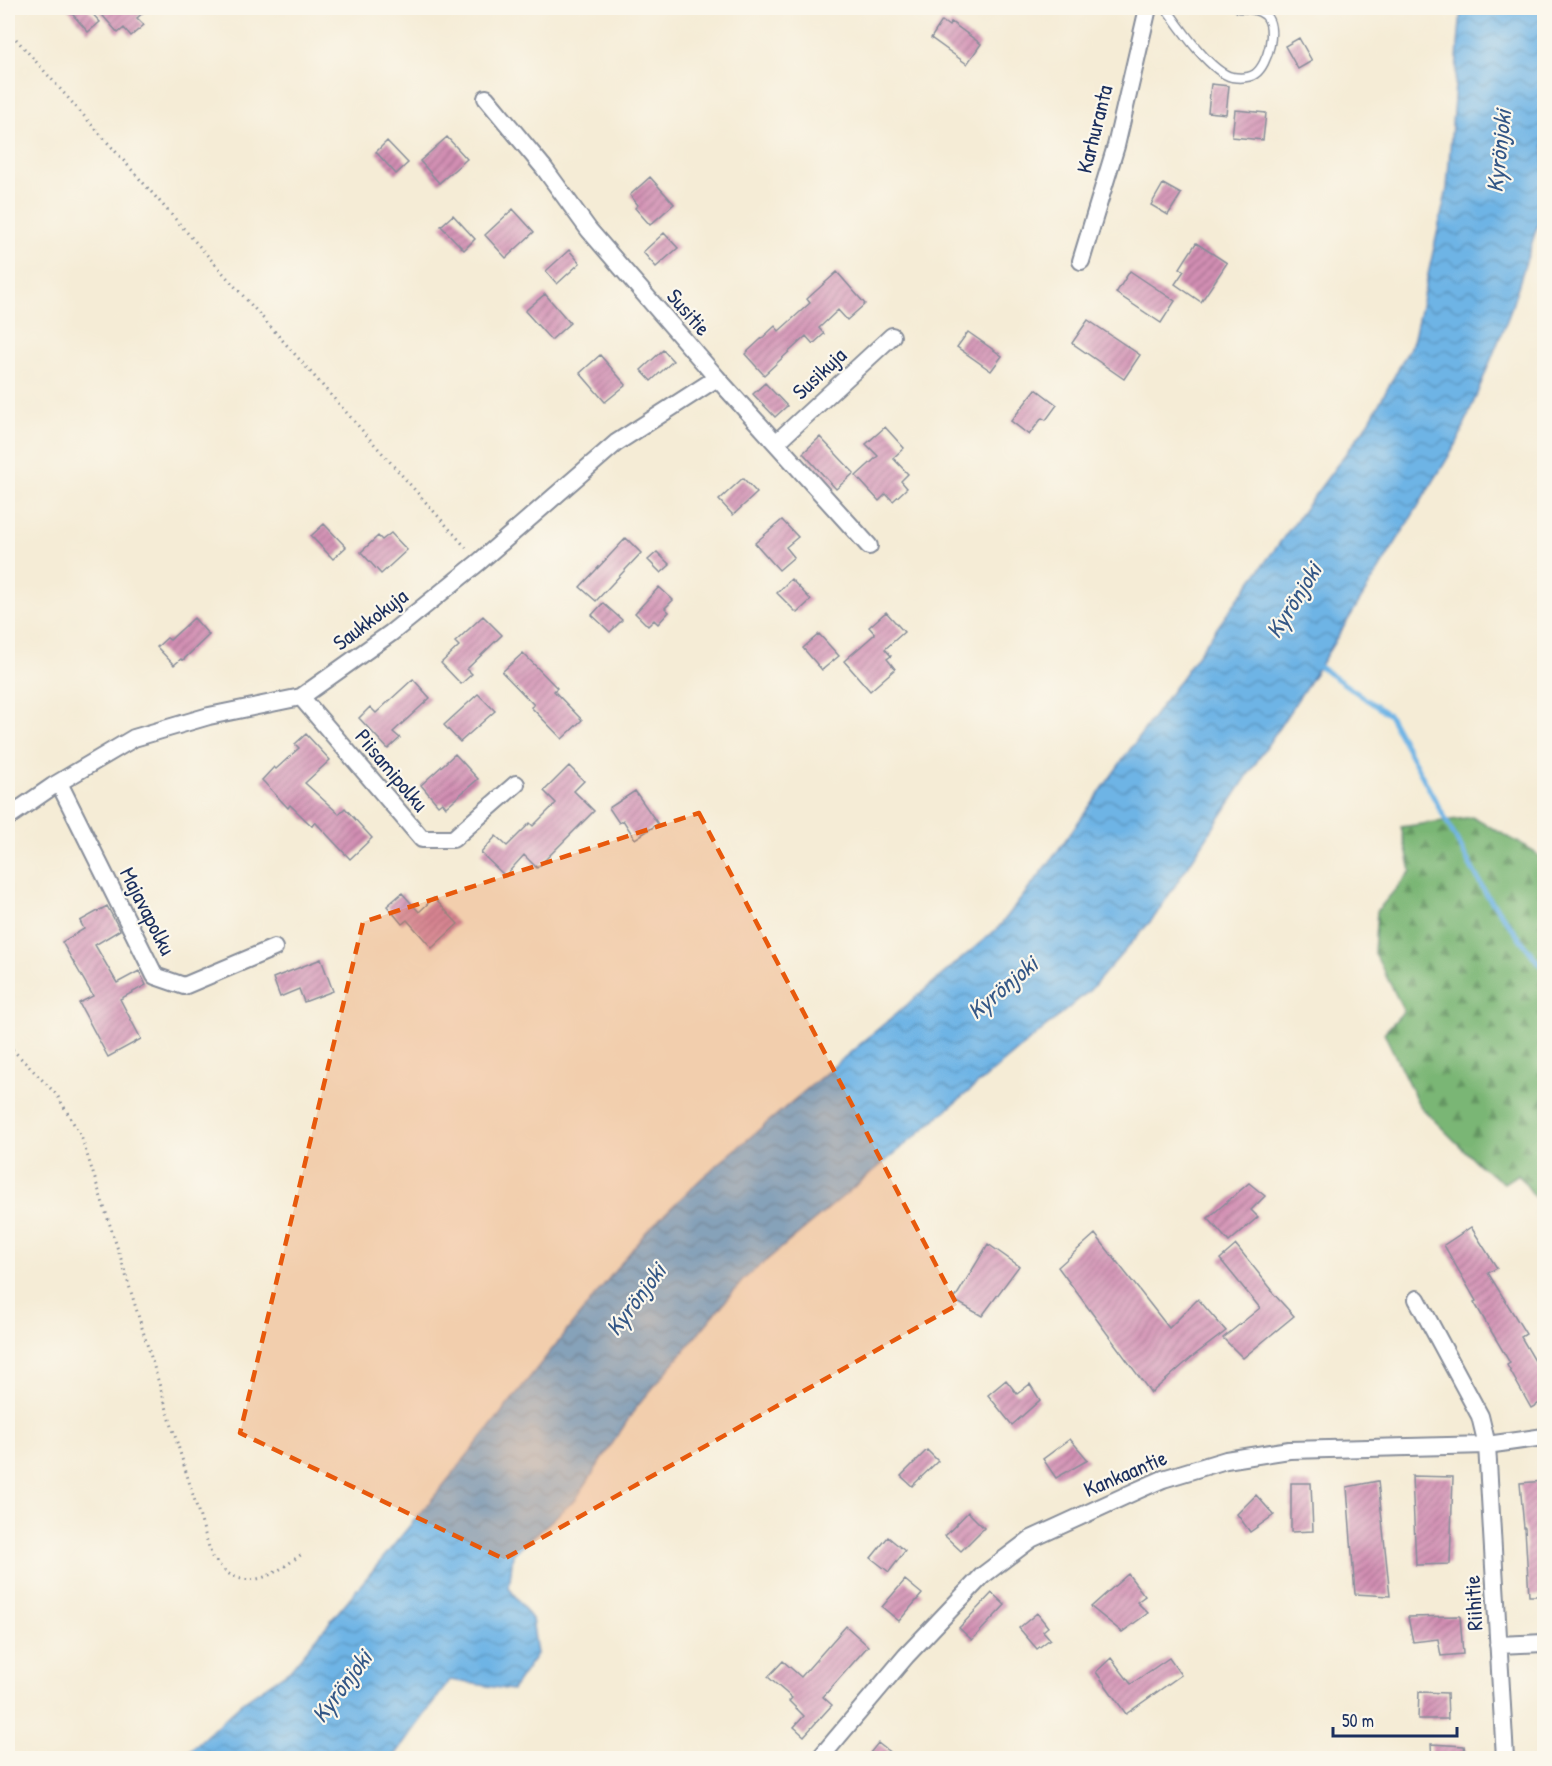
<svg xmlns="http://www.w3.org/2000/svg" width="1552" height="1766" font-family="'Patrick Hand',sans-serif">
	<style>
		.forest { fill: url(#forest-firs); stroke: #4a7269; stroke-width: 1.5 }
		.water { fill: url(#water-waves); stroke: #4472a2; stroke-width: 1.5 }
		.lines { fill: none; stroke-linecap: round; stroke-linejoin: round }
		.stream { stroke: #6eb4e5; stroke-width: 5 }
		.building { fill: url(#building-hatch) }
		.lane-casing { stroke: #888e9a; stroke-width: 11 }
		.street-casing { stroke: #888e9a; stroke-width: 20 }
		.path { stroke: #888e9a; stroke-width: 3; stroke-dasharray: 1.5 4.5; stroke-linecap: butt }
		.lane { stroke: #fff; stroke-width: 8 }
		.street { stroke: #fff; stroke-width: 16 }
		.marked { fill: #e8590c; fill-opacity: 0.2; stroke: #e8590c; stroke-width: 4.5; stroke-dasharray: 12 8; stroke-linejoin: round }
		.labels { text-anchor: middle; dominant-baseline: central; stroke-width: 4.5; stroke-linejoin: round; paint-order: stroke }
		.street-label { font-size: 22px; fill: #1b2f5e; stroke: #fbf7ec }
		.water-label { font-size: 24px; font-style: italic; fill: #345786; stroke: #fbf7ec }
	</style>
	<defs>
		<pattern id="forest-firs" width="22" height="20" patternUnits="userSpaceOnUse" patternTransform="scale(1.5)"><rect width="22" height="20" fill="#7ab674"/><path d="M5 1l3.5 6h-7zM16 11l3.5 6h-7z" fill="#639462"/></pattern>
		<pattern id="water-waves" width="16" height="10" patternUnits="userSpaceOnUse" patternTransform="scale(1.5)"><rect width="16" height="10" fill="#6eb4e5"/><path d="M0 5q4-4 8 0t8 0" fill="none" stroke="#5a93bd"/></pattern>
		<pattern id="building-hatch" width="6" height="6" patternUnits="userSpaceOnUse" patternTransform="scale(1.5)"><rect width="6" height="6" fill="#d18eb2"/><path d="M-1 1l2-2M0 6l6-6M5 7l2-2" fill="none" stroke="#a97494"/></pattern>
	</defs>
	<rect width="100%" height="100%" fill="#fbf7ec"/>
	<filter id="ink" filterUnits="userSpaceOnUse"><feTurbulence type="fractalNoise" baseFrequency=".0167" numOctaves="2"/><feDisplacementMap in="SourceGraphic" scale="12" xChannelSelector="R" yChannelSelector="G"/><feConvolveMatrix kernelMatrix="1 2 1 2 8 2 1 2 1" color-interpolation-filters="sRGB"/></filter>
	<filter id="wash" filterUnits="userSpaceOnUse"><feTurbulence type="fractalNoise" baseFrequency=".008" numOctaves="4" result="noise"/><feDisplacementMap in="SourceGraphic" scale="24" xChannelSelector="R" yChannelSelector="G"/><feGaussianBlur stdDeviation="1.35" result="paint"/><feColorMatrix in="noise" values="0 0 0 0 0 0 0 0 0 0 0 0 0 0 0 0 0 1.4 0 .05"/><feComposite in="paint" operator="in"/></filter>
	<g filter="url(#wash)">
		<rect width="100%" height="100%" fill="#f5ecd6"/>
		<path class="forest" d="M1472 817 1534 851 1544 862V1209L1518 1174 1504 1183 1481 1167 1419 1105 1384 1033 1404 1011 1374 952 1377 911 1411 871 1401 827Z"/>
		<path class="water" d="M1461 8H1544V205L1509 315 1457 443 1319 667 1155 916 1090 990 744 1279 635 1409 576 1499 513 1554 509 1588 532 1619 537 1654 512 1690 450 1680 393 1758H182L243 1702 290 1670 438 1492 646 1232 703 1177 999 927 1049 863 1232 607 1369 422 1413 342 1447 189Z"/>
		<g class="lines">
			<path class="stream" d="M1314 663 1389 715 1486 894 1544 970"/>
		</g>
		<g id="blocks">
			<path class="building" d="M67 8H87L100 22 88 32Z
				M96 8H148L137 18 144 25 131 36 124 28 118 33Z
				M942 21 949 26 951 22 981 44 967 64 931 38Z
				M1299 38 1312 61 1298 69 1285 46Z
				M1211 84 1229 86 1226 114 1208 112Z
				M1235 110 1266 113 1263 140 1232 137Z
				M447 137 467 159 439 183 420 161Z
				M387 141 408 163 396 174 376 152Z
				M650 177 674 204 650 225 635 208 638 205 630 195Z
				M1163 184 1181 194 1168 215 1151 205Z
				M513 209 534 232 506 258 485 235Z
				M453 215 475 239 464 250 441 226Z
				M664 233 678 248 656 267 643 252Z
				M1196 243 1227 263 1201 302 1175 284 1184 271 1180 268Z
				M569 250 580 263 557 284 546 271Z
				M1130 271 1175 301 1161 323 1116 293Z
				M837 272 865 304 847 320 838 310 819 328 824 334 813 344 806 336 764 375 745 354 775 326 779 331 810 303 807 299Z
				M545 294 570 323 551 340 525 311Z
				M1088 320 1140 355 1124 379 1072 343Z
				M968 332 1002 356 991 371 957 347Z
				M663 350 673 361 651 381 641 370Z
				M600 355 626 385 605 402 580 373Z
				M765 383 787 406 775 417 753 394Z
				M1036 389 1057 405 1046 420 1042 418 1029 435 1011 421Z
				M885 427 904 448 893 458 908 474 901 481 907 488 893 501 886 494 879 501 856 476 878 456 866 444Z
				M820 437 854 473 836 489 803 453Z
				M743 478 757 493 733 515 719 500Z
				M782 520 798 537 786 547 794 557 779 570 755 543Z
				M324 524 346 547 333 559 311 536Z
				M391 533 407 550 381 574 361 552 378 536 382 540Z
				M626 538 641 553 596 601 580 587Z
				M657 552 670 565 661 573 648 560Z
				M791 579 811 600 797 613 777 593Z
				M659 587 673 600 665 608 669 612 658 624 654 620 648 626 635 613Z
				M603 603 622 620 610 632 592 615Z
				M886 612 904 632 885 649 891 656 887 659 895 669 870 691 844 661 875 634 869 627Z
				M483 616 502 635 467 669 472 674 461 684 441 663 459 646 455 642Z
				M194 618 209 635 183 660 181 659 174 665 157 647 167 638 170 640Z
				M819 634 839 656 822 670 803 648Z
				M523 653 557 688 554 691 582 720 562 739 531 707 534 705 502 672Z
				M413 679 430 698 393 732 400 738 388 749 359 718 370 707 376 713Z
				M478 694 495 711 460 742 444 725Z
				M306 734 330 760 305 783 339 814 345 808 372 838 350 859 315 822 312 826 290 805 288 808 262 780 274 767 276 769 299 748 295 744Z
				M455 754 478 779 446 807 442 802 438 805 421 785Z
				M569 766 584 781 574 791 594 811 537 868 524 855 505 876 481 853 496 836 507 846 530 823 533 826 556 803 544 791Z
				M635 791 658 824 635 839 623 820 619 823 609 808Z
				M402 893 419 912 434 898 458 924 432 948 407 920 402 924 387 906Z
				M107 906 120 930 95 945 117 983 139 971 146 985 120 999 141 1039 108 1057 79 1003 93 996 62 942 84 929 80 921Z
				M321 959 333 991 304 1002 299 989 280 997 273 978Z
				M1249 1183 1265 1196 1251 1210 1258 1217 1229 1242 1208 1218Z
				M1471 1227 1497 1268 1488 1273 1526 1334 1521 1337 1545 1378V1400L1531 1408 1507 1365 1510 1363 1474 1302 1476 1301 1444 1245Z
				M1095 1234 1169 1328 1198 1299 1226 1331 1192 1357 1151 1393 1058 1267Z
				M988 1244 1019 1266 982 1316 954 1300Z
				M1236 1245 1272 1290 1271 1291 1294 1316 1243 1358 1223 1338 1260 1308 1220 1259Z
				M1006 1380 1017 1394 1030 1384 1040 1400 1012 1425 988 1395Z
				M1070 1439 1088 1460 1056 1478 1043 1459Z
				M927 1450 938 1461 912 1486 901 1476Z
				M1412 1476 1453 1477 1450 1564 1416 1565Z
				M1378 1481 1390 1596 1355 1594 1347 1487Z
				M1545 1481V1596H1529L1525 1528H1524L1520 1483Z
				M1291 1483H1311L1313 1531 1291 1532Z
				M1256 1495 1274 1515 1250 1532 1237 1514Z
				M968 1512 984 1528 961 1551 945 1536Z
				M888 1537 905 1551 889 1572 871 1558Z
				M1128 1574 1145 1596 1137 1602 1148 1613 1122 1632 1091 1607Z
				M905 1580 922 1594 899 1621 882 1607Z
				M992 1593 1005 1605 972 1640 959 1628Z
				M1037 1613 1048 1627 1043 1631 1050 1639 1037 1649 1019 1628Z
				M1460 1616 1463 1654 1441 1656 1438 1639 1413 1642 1408 1617Z
				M846 1626 868 1646 823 1697 832 1705 804 1736 794 1727 804 1716 789 1701 792 1698 768 1677 783 1661 801 1677Z
				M1111 1658 1131 1684 1169 1658 1181 1675 1126 1714 1096 1672Z
				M1419 1692 1447 1693 1448 1719H1418Z
				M878 1743 897 1758H866Z
				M1431 1744 1464 1746 1466 1758H1432Z"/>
		</g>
	</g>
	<g filter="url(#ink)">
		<use href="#blocks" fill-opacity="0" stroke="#888e9a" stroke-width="1.5"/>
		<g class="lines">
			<defs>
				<path id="lane" d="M1166 8C1179 26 1210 72 1232 77 1239 78 1249 78 1255 74 1268 65 1278 27 1265 15 1258 9 1247 8 1239 8"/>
				<path id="street" d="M486 98 544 168 589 230 717 378 869 546
					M1081 261 1116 146 1148 8
					M776 443 892 336
					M301 697 422 839H453L516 784
					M59 783 155 976 184 986 274 948
					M8 817 53 786 134 738 209 716 301 697 391 633 479 562 616 443 717 378
					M1417 1299 1480 1416 1487 1445 1505 1758
					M1498 1645 1544 1643
					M820 1758 906 1656 982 1576 1031 1539 1138 1490 1163 1479 1226 1460 1289 1450 1487 1445 1544 1437"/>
			</defs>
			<use href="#lane" class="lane-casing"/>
			<use href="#street" class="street-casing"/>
			<path class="path" d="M8 30 468 550
				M8 1045 57 1095 81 1136 121 1259 212 1557C218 1563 225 1573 233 1576 259 1588 282 1568 302 1554"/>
			<use href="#lane" class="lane"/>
			<use href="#street" class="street"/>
		</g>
	</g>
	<path class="marked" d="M699 813 957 1305 504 1559 240 1433 363 922Z"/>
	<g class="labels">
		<g class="street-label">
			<text transform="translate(1094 129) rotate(-76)">Karhuranta</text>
			<text transform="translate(689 312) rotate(49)">Susitie</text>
			<text transform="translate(819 373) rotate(-43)">Susikuja</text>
			<text transform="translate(370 619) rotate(-37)">Saukkokuja</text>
			<text transform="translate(392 770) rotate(50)">Piisamipolku</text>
			<text transform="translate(148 911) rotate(63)">Majavapolku</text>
			<text transform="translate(1125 1473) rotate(-23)">Kankaantie</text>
			<text transform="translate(1473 1603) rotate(-93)">Riihitie</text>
		</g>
		<g class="water-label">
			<text transform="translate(1498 151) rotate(-84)">Kyrönjoki</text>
			<text transform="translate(1293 600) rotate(-58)">Kyrönjoki</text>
			<text transform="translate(1002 987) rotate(-40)">Kyrönjoki</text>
			<text transform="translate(635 1299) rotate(-53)">Kyrönjoki</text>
			<text transform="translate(341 1686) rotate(-53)">Kyrönjoki</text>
		</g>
	</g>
	<rect width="1552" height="1766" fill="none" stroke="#fbf7ec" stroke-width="30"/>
	<path d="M1333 1727v9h124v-9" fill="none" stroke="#1b2f5e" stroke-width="3"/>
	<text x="1342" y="1727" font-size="18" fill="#1b2f5e" stroke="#fbf7ec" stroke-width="4.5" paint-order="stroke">50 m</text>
</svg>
